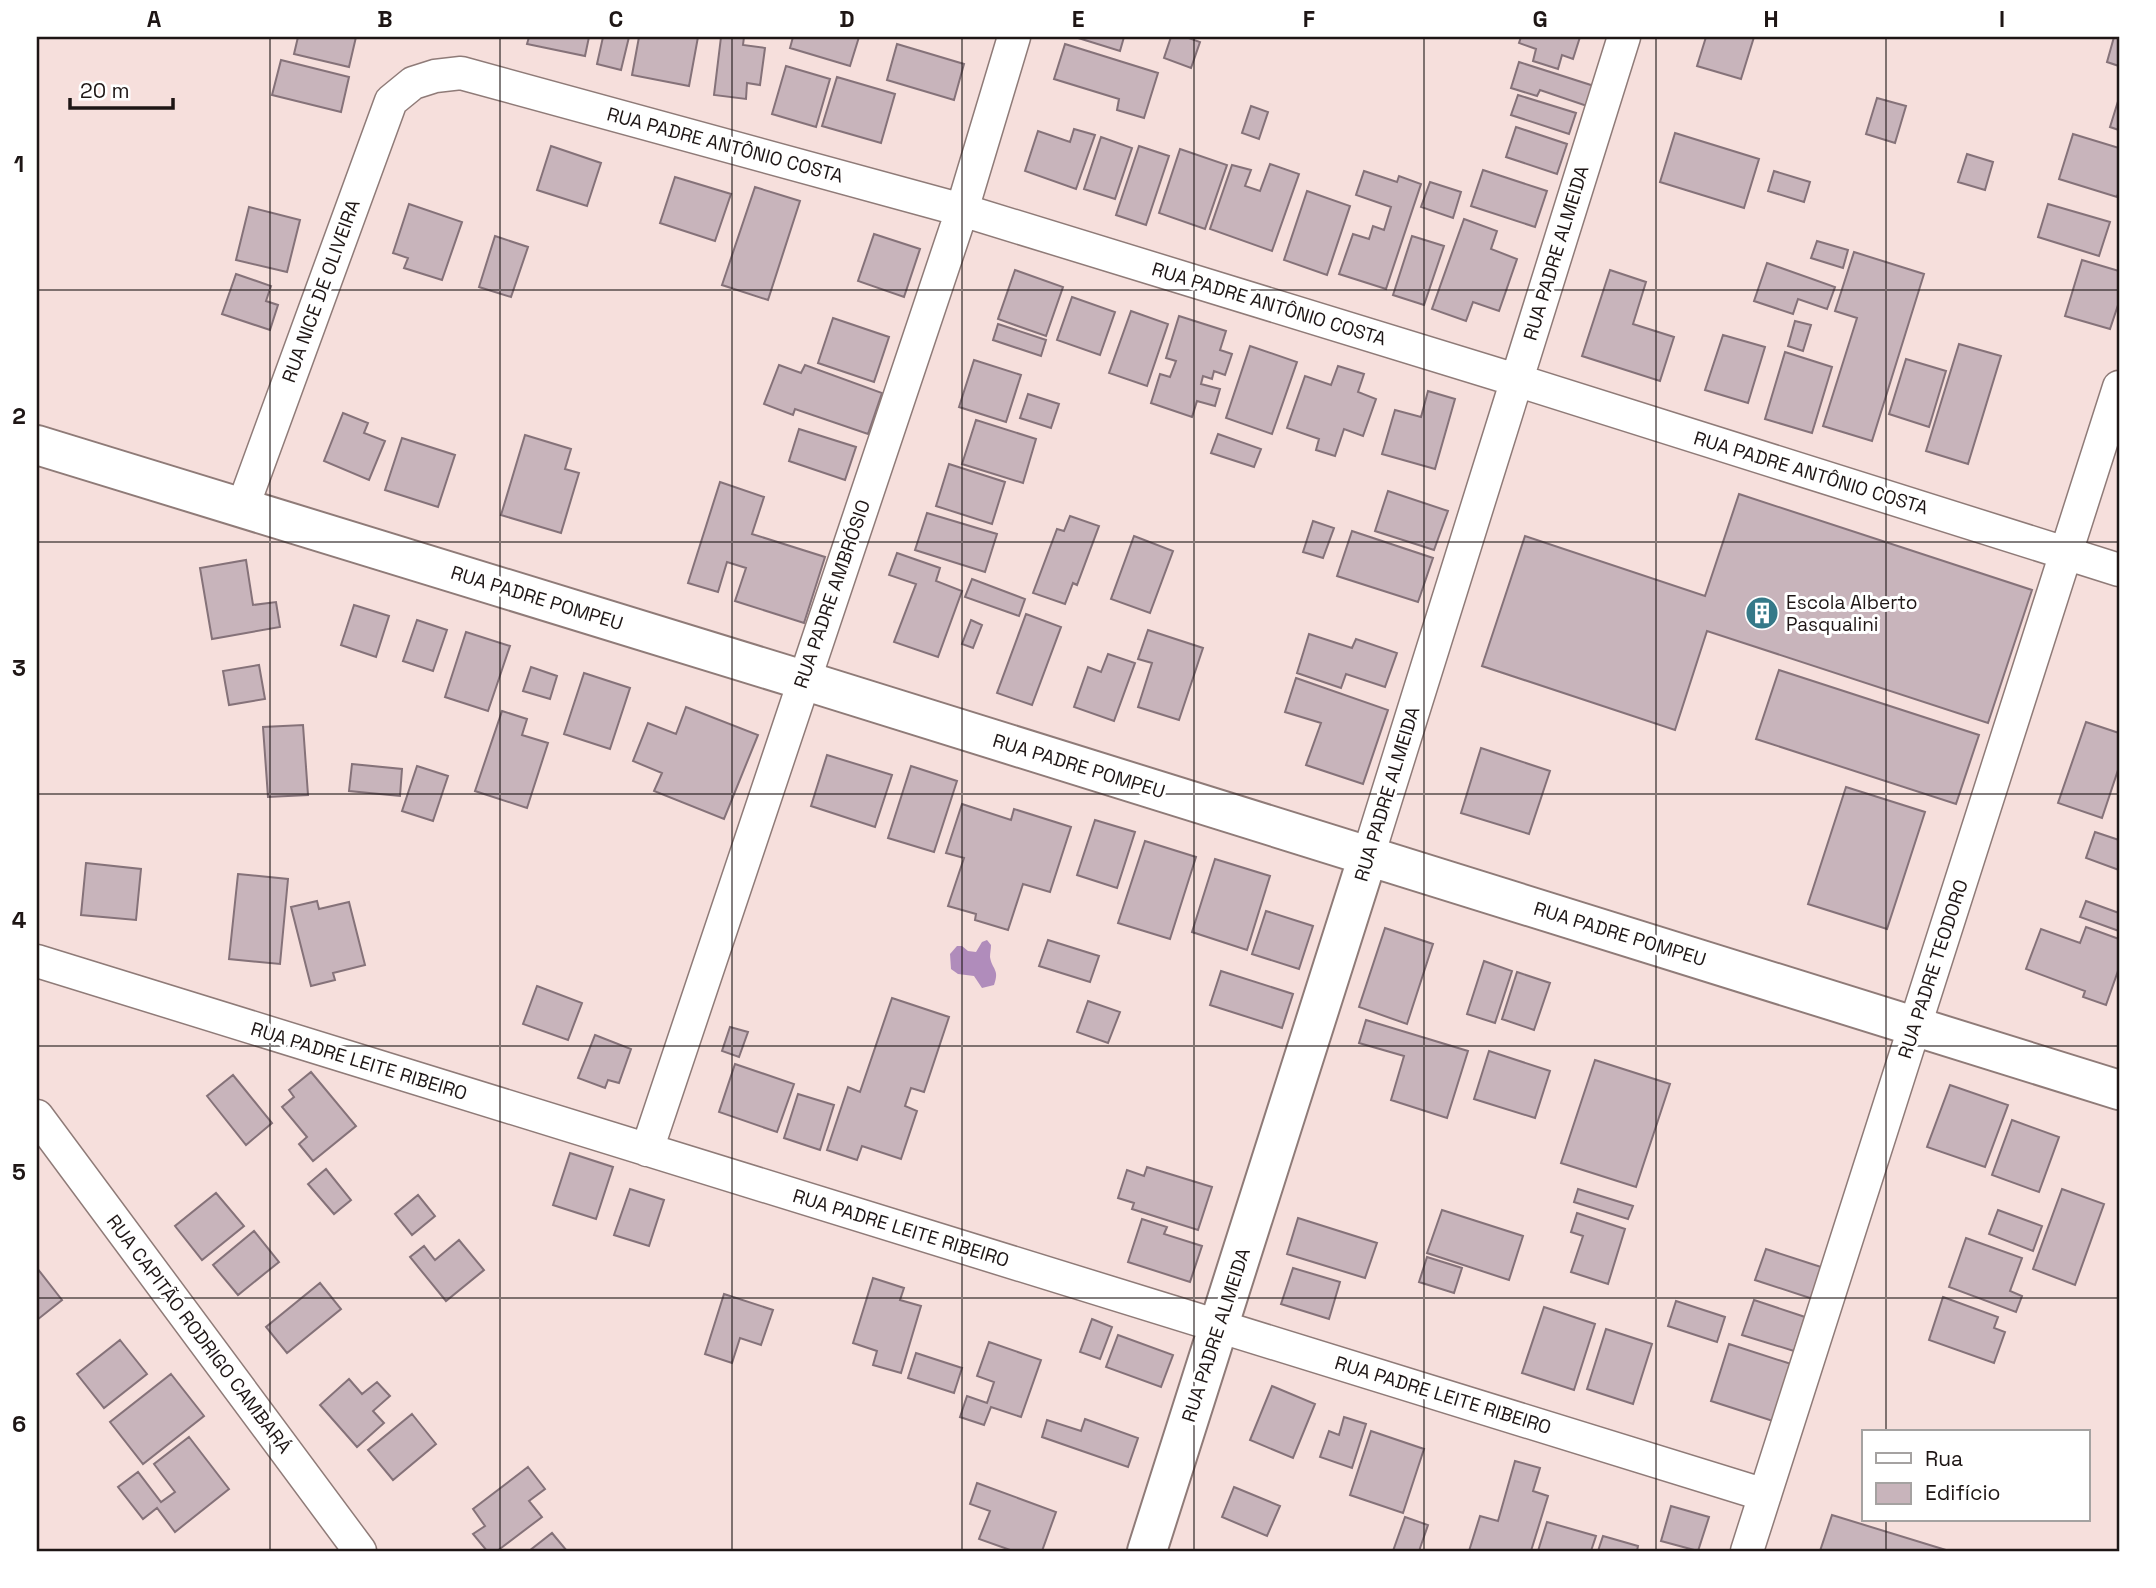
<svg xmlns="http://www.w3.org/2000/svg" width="2156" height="1588" font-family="'Space Grotesk',sans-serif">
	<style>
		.water { fill: #b08cbb }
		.building { fill: #c8b4bb; stroke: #857279; stroke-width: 2 }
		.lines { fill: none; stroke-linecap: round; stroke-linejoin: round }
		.minor-casing { stroke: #8f7b78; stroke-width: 35 }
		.tertiary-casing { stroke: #8f7b78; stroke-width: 42 }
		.minor { stroke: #fff; stroke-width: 32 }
		.tertiary { stroke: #fff; stroke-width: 38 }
		.grid { fill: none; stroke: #1e1615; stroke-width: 2; stroke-opacity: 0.55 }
		.labels { text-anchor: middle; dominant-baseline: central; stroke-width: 6; stroke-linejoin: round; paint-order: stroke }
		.street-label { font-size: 19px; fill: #1e1615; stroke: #fff }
		.poi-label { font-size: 19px; fill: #1e1615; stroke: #fff; text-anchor: start }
		.neatline { fill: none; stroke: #1e1615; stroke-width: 2.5 }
		.grid-label { font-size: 23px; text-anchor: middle; font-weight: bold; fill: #1e1615 }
	</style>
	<rect width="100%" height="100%" fill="#f6dfdc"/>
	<path class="water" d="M987 940 991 945C991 949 990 953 990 957 992 970 1000 969 994 985L982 988 974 976 958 974 951 969 950 954 957 946H962L968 951 976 952 982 942Z"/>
	<path class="building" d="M298 37H356L349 67 294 54Z
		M529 37H589L585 56 527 44Z
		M603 37H629L621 70 597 64Z
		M639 37H698L689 86 632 75Z
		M721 37H744L743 45 765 48 760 85 747 83 746 99 714 95Z
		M793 37H859L850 66 790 48Z
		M1075 37H1124L1120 51Z
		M1171 37H1186L1200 42 1191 68 1164 58Z
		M1521 37H1580L1573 59 1562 55 1558 69 1533 61 1536 49 1519 43Z
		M1706 37H1754L1741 79 1697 66Z
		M2114 37H2119V66L2107 62Z
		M897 44 964 64 954 100 887 80Z
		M1065 44 1158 73 1144 118 1117 110 1119 99 1054 79Z
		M281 60 349 77 341 112 272 95Z
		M1519 62 1594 86 1587 106 1540 90 1537 96 1511 88Z
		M786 66 830 79 816 127 772 114Z
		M837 77 895 94 881 143 822 126Z
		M1518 95 1576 113 1569 134 1511 115Z
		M1877 98 1906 106 1895 143 1866 134Z
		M2119 98V130L2110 127Z
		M1251 106 1268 112 1259 139 1242 133Z
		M1516 127 1567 144 1557 174 1506 157Z
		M1074 129 1095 135 1076 189 1025 171 1038 131 1070 142Z
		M1675 133 1759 159 1744 208 1660 182Z
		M2073 134 2119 148V190L2117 197 2059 179Z
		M1101 137 1132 148 1115 199 1084 189Z
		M551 146 601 163 587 206 537 190Z
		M1139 146 1169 156 1146 225 1116 215Z
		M1180 149 1227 165 1205 229 1159 213Z
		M1967 154 1993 162 1985 190 1958 182Z
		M1270 164 1299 174 1272 251 1210 229 1232 165 1251 170 1245 186 1260 191Z
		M1483 170 1547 191 1535 227 1471 206Z
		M1364 171 1397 182 1399 176 1421 184 1386 289 1339 274 1353 234 1369 239 1373 226 1384 230 1391 207 1356 195Z
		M1774 171 1810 182 1804 202 1768 191Z
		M675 177 731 194 715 241 660 223Z
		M1430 182 1461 192 1453 218 1421 207Z
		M755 187 800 201 768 300 722 285Z
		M1307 191 1350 206 1327 275 1284 260Z
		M409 204 462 222 442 280 404 268 408 258 393 253Z
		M2048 204 2110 222 2099 256 2038 237Z
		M249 207 300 220 287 272 236 260Z
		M1464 219 1497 231 1491 249 1517 259 1499 311 1473 302 1466 321 1432 309Z
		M874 234 920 249 904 297 858 281Z
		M495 236 528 247 511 297 479 287Z
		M1412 236 1444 246 1424 305 1393 295Z
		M1817 241 1848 250 1843 268 1811 258Z
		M1854 252 1924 274 1872 441 1823 426 1857 318 1835 311Z
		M2082 260 2119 271V302L2110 329 2065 316Z
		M1767 263 1835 287 1827 309 1798 299 1793 314 1754 301Z
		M1015 270 1063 287 1046 336 998 319Z
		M1610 270 1646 282 1633 324 1674 337 1660 381 1582 356Z
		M236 274 271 286 266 301 278 305 270 330 222 314Z
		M1072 297 1115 312 1100 355 1057 340Z
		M1131 311 1168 324 1147 386 1109 373Z
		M1179 316 1226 331 1220 350 1232 354 1225 375 1214 371 1212 379 1203 376 1201 384 1220 389 1215 406 1197 401 1192 417 1151 403 1160 374 1170 377 1176 361 1166 358Z
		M833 318 889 337 874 382 818 363Z
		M1795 321 1811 325 1803 351 1788 346Z
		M998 324 1046 340 1041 356 993 340Z
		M1723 335 1765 347 1748 403 1705 390Z
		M1959 344 2001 356 1968 464 1926 451Z
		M1250 346 1297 362 1272 434 1226 418Z
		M1785 352 1832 367 1812 433 1765 419Z
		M1906 359 1946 371 1929 427 1889 414Z
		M974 360 1021 375 1006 422 959 407Z
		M779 365 801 373 805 365 882 393 868 434 795 409 793 415 764 404Z
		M1338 366 1364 374 1358 392 1376 399 1363 436 1344 429 1335 456 1316 450 1319 439 1287 428 1305 376 1331 385Z
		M1428 391 1455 399 1435 469 1382 454 1395 410 1421 417Z
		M1028 394 1059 404 1051 428 1020 418Z
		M343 413 368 423 364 433 385 441 369 480 324 461Z
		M976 420 1036 439 1023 483 962 464Z
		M799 429 856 447 845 480 789 461Z
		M1218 434 1261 449 1254 467 1211 453Z
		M525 435 571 449 565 469 579 473 561 533 501 515Z
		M402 438 455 455 438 507 385 490Z
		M949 464 1005 482 992 524 936 506Z
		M720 482 764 497 752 534 825 557 804 623 735 601 746 568 727 562 718 592 688 583Z
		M1388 491 1448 511 1434 550 1375 531Z
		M1739 494 2032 590 1988 723 1707 631 1675 730 1482 666 1525 536 1705 596Z
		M927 513 997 534 985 572 915 550Z
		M1070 516 1099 526 1077 585 1073 583 1065 604 1033 593 1057 529 1064 531Z
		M1313 521 1334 528 1323 558 1303 552Z
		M1352 531 1433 558 1418 602 1337 576Z
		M1134 536 1173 551 1150 613 1111 599Z
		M897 553 940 568 936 581 962 591 938 657 894 642 916 584 889 575Z
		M246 560 253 605 276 602 280 627 212 639 200 568Z
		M972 579 1025 599 1019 616 965 597Z
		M354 605 389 616 376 657 341 645Z
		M1026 614 1061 627 1032 705 997 693Z
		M417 620 447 630 433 671 403 661Z
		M971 620 982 625 973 648 962 644Z
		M1148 630 1203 648 1179 720 1138 707 1152 663 1138 659Z
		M466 632 510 646 488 711 445 697Z
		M1309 634 1352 648 1356 639 1397 653 1385 687 1346 674 1341 688 1297 673Z
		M1108 654 1135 663 1114 721 1074 707 1088 667 1101 672Z
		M259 665 265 699 229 705 223 671Z
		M531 667 557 676 550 699 523 691Z
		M1779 670 1979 735 1956 804 1756 739Z
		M584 673 630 688 610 749 564 734Z
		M1296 678 1388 710 1363 784 1306 765 1321 723 1285 712Z
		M686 707 758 735 724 819 654 791 662 773 633 761 648 723 676 734Z
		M502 711 527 719 522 735 548 743 527 808 475 791Z
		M2086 722 2119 733V767L2102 818 2058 803Z
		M303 725 308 795 268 797 263 727Z
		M1481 748 1550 771 1529 834 1461 813Z
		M827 755 892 775 875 827 811 806Z
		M352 764 402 769 400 796 349 791Z
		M417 766 448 776 433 821 402 811Z
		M911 766 957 781 934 852 888 838Z
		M1846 787 1925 812 1887 929 1808 904Z
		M962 804 1011 820 1014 809 1071 827 1050 892 1023 884 1008 930 975 920 976 914 948 906 964 858 946 853Z
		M1095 820 1135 832 1117 888 1077 875Z
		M2095 832 2119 840V870L2086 858Z
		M1145 841 1196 857 1170 939 1118 923Z
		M1215 859 1270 876 1247 950 1192 932Z
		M86 863 141 869 136 920 81 915Z
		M238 874 288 879 280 964 229 959Z
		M317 901 319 909 349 902 365 965 333 973 335 980 311 986 291 907Z
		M2086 901 2119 913V931L2080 917Z
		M1266 911 1313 926 1299 969 1252 954Z
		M2086 927 2119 939V968L2106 1005 2083 997 2085 991 2026 969 2041 929 2080 943Z
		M1385 928 1433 944 1407 1024 1359 1007Z
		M1048 940 1099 956 1090 982 1039 966Z
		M1484 961 1512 971 1495 1023 1467 1014Z
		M1221 971 1293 994 1282 1028 1210 1005Z
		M1517 972 1550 983 1534 1030 1502 1019Z
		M537 986 582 1003 568 1040 523 1024Z
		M892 998 949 1017 924 1092 911 1088 905 1106 917 1111 901 1159 862 1146 857 1160 827 1150 848 1087 860 1092Z
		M1088 1001 1120 1012 1108 1043 1077 1032Z
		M1366 1020 1468 1051 1447 1118 1391 1100 1404 1056 1359 1043Z
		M730 1027 748 1032 739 1057 722 1051Z
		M595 1035 631 1049 619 1083 608 1080 605 1088 578 1078Z
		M1489 1051 1550 1071 1535 1118 1474 1099Z
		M1595 1060 1670 1084 1636 1187 1561 1163Z
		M735 1064 794 1084 777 1132 719 1112Z
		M311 1072 356 1126 313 1161 299 1144 307 1137 282 1107 294 1097 289 1090Z
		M233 1075 272 1123 246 1145 207 1096Z
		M1950 1085 2008 1105 1985 1167 1927 1147Z
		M798 1094 834 1105 820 1150 784 1138Z
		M2012 1120 2059 1137 2039 1192 1992 1175Z
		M570 1153 613 1167 596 1219 553 1205Z
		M1147 1167 1212 1187 1198 1230 1132 1209 1134 1203 1118 1198 1127 1170 1144 1176Z
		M326 1169 351 1200 334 1214 308 1184Z
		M630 1189 664 1200 649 1246 614 1235Z
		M1578 1189 1633 1206 1628 1219 1574 1202Z
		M2062 1189 2104 1204 2075 1285 2033 1269Z
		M216 1193 244 1226 202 1260 175 1226Z
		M418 1195 435 1216 412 1235 395 1214Z
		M1442 1210 1523 1236 1509 1280 1427 1253Z
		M1998 1210 2042 1226 2033 1251 1989 1234Z
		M1577 1213 1625 1229 1608 1284 1571 1272 1583 1236 1571 1232Z
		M1298 1218 1377 1243 1365 1278 1287 1254Z
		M1142 1219 1167 1227 1164 1234 1202 1246 1190 1282 1128 1262Z
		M254 1231 279 1262 238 1295 213 1265Z
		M1966 1238 2022 1258 2010 1291 2022 1296 2016 1312 1949 1287Z
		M459 1240 484 1270 446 1301 410 1257 424 1246 435 1260Z
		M1766 1249 1824 1268 1813 1299 1755 1280Z
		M1427 1257 1462 1268 1454 1293 1419 1282Z
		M37 1268 62 1300 37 1320Z
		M1293 1268 1340 1282 1329 1319 1281 1304Z
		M873 1278 904 1288 900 1300 921 1306 901 1373 873 1365 877 1351 853 1343Z
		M320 1283 341 1309 287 1353 266 1327Z
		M724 1294 773 1310 761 1345 740 1338 732 1363 705 1354Z
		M1943 1297 1998 1317 1994 1328 2005 1332 1994 1363 1929 1340Z
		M1754 1300 1805 1317 1794 1351 1742 1335Z
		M1676 1301 1725 1317 1717 1342 1668 1326Z
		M1544 1307 1595 1324 1574 1390 1522 1373Z
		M1092 1319 1112 1327 1100 1359 1080 1352Z
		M1606 1329 1652 1344 1633 1404 1587 1389Z
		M1118 1335 1173 1355 1161 1387 1106 1367Z
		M120 1340 147 1374 104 1408 77 1374Z
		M989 1342 1041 1360 1021 1417 991 1407 984 1425 960 1417 967 1396 987 1403 994 1382 977 1376Z
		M1729 1344 1791 1364 1773 1421 1711 1401Z
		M916 1353 962 1368 954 1393 908 1378Z
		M171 1374 204 1416 143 1464 110 1422Z
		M349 1379 362 1394 377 1382 390 1396 373 1411 384 1423 357 1447 320 1405Z
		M1272 1386 1315 1404 1293 1458 1250 1440Z
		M412 1414 436 1444 393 1480 368 1450Z
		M1344 1417 1366 1424 1352 1468 1320 1457 1329 1431 1339 1435Z
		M1085 1419 1138 1438 1128 1467 1042 1437 1047 1420 1081 1431Z
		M1371 1431 1424 1449 1403 1513 1350 1495Z
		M189 1437 229 1489 175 1532 157 1508 143 1519 118 1487 138 1472 161 1502 175 1492 154 1464Z
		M1515 1461 1540 1468 1533 1491 1548 1496 1531 1551H1469L1480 1516 1498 1521Z
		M528 1467 545 1489 529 1501 542 1517 497 1551H487L473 1534 485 1526 473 1509Z
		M977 1483 1056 1512 1042 1551H1013L979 1539 990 1511 970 1504Z
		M1234 1487 1280 1506 1267 1536 1222 1517Z
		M1671 1506 1709 1517 1698 1551 1661 1541Z
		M1832 1515 1946 1550 1945 1551H1820Z
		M1405 1517 1428 1525 1419 1551H1393Z
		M1547 1522 1596 1536 1591 1551H1538Z
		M552 1533 567 1551H529Z
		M1603 1536 1638 1546 1637 1551H1598Z"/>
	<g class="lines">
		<defs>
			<path id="minor" d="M242 509 391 101 413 83 435 76 461 73 962 210 1516 380 2119 570
				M1368 856 1624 37
				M37 961 1765 1495
				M37 1116 360 1551
				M647 1150 962 210 1014 37
				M1747 1551 2119 387"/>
			<path id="tertiary" d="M37 445 803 680 2119 1090
				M1147 1551 1368 856"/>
		</defs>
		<use href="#minor" class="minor-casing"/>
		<use href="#tertiary" class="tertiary-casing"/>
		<use href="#minor" class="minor"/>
		<use href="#tertiary" class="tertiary"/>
	</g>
	<path class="grid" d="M270 37V1551M500 37V1551M732 37V1551M962 37V1551M1194 37V1551M1424 37V1551M1656 37V1551M1886 37V1432M37 290H2119M37 542H2119M37 794H2119M37 1046H2119M37 1298H2119M1886 1520V1551"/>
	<defs>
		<symbol id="building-disc" viewBox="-11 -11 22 22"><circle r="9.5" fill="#357988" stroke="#fff"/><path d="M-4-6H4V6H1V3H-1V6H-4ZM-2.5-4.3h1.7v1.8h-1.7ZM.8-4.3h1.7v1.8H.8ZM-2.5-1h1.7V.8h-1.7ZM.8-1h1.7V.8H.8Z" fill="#fff"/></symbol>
	</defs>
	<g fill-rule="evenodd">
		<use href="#building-disc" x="1743" y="594" width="38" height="38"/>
	</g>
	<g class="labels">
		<g class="street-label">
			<text transform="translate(725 145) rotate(15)">RUA PADRE ANTÔNIO COSTA</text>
			<text transform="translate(1556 253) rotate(-73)">RUA PADRE ALMEIDA</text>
			<text transform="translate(321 291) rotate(-70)">RUA NICE DE OLIVEIRA</text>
			<text transform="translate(1269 304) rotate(17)">RUA PADRE ANTÔNIO COSTA</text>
			<text transform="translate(1811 473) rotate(17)">RUA PADRE ANTÔNIO COSTA</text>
			<text transform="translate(832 594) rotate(-71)">RUA PADRE AMBRÓSIO</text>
			<text transform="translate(537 598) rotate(17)">RUA PADRE POMPEU</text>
			<text transform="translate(1079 766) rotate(17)">RUA PADRE POMPEU</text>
			<text transform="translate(1387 794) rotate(-73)">RUA PADRE ALMEIDA</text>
			<text transform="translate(1620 934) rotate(17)">RUA PADRE POMPEU</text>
			<text transform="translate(1933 969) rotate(-72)">RUA PADRE TEODORO</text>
			<text transform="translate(359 1061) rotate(17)">RUA PADRE LEITE RIBEIRO</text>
			<text transform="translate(901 1228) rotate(17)">RUA PADRE LEITE RIBEIRO</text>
			<text transform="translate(199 1334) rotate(53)">RUA CAPITÃO RODRIGO CAMBARÁ</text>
			<text transform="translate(1216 1335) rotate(-72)">RUA PADRE ALMEIDA</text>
			<text transform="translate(1443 1395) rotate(17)">RUA PADRE LEITE RIBEIRO</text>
		</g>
		<g class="poi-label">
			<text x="1786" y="602">Escola Alberto<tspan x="1786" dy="22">Pasqualini</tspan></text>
		</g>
	</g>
	<rect width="2156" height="1588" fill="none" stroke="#ffffff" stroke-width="77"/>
	<rect x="1862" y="1430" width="228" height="91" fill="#ffffff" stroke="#a5a2a1" stroke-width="2"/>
	<rect x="1876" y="1453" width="35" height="10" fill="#ffffff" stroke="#a5a2a1" stroke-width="2"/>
	<text x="1925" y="1466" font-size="21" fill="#1e1615">Rua</text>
	<rect x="1876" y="1483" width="35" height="21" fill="#c8b4bb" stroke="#a5a2a1" stroke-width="2"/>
	<text x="1925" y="1500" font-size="21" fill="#1e1615">Edifício</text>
	<path d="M70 98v10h103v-10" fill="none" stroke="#1e1615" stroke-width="3.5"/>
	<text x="80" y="98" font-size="21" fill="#1e1615" stroke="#ffffff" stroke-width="5" paint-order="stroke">20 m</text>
	<rect x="38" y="38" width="2080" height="1512" class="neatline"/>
	<g class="grid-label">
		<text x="154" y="27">A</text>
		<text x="385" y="27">B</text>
		<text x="616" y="27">C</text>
		<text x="847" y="27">D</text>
		<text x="1078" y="27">E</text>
		<text x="1309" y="27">F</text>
		<text x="1540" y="27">G</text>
		<text x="1771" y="27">H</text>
		<text x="2002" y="27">I</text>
		<text x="19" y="172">1</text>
		<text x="19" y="424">2</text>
		<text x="19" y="676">3</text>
		<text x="19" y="928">4</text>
		<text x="19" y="1180">5</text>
		<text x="19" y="1432">6</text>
	</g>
</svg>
